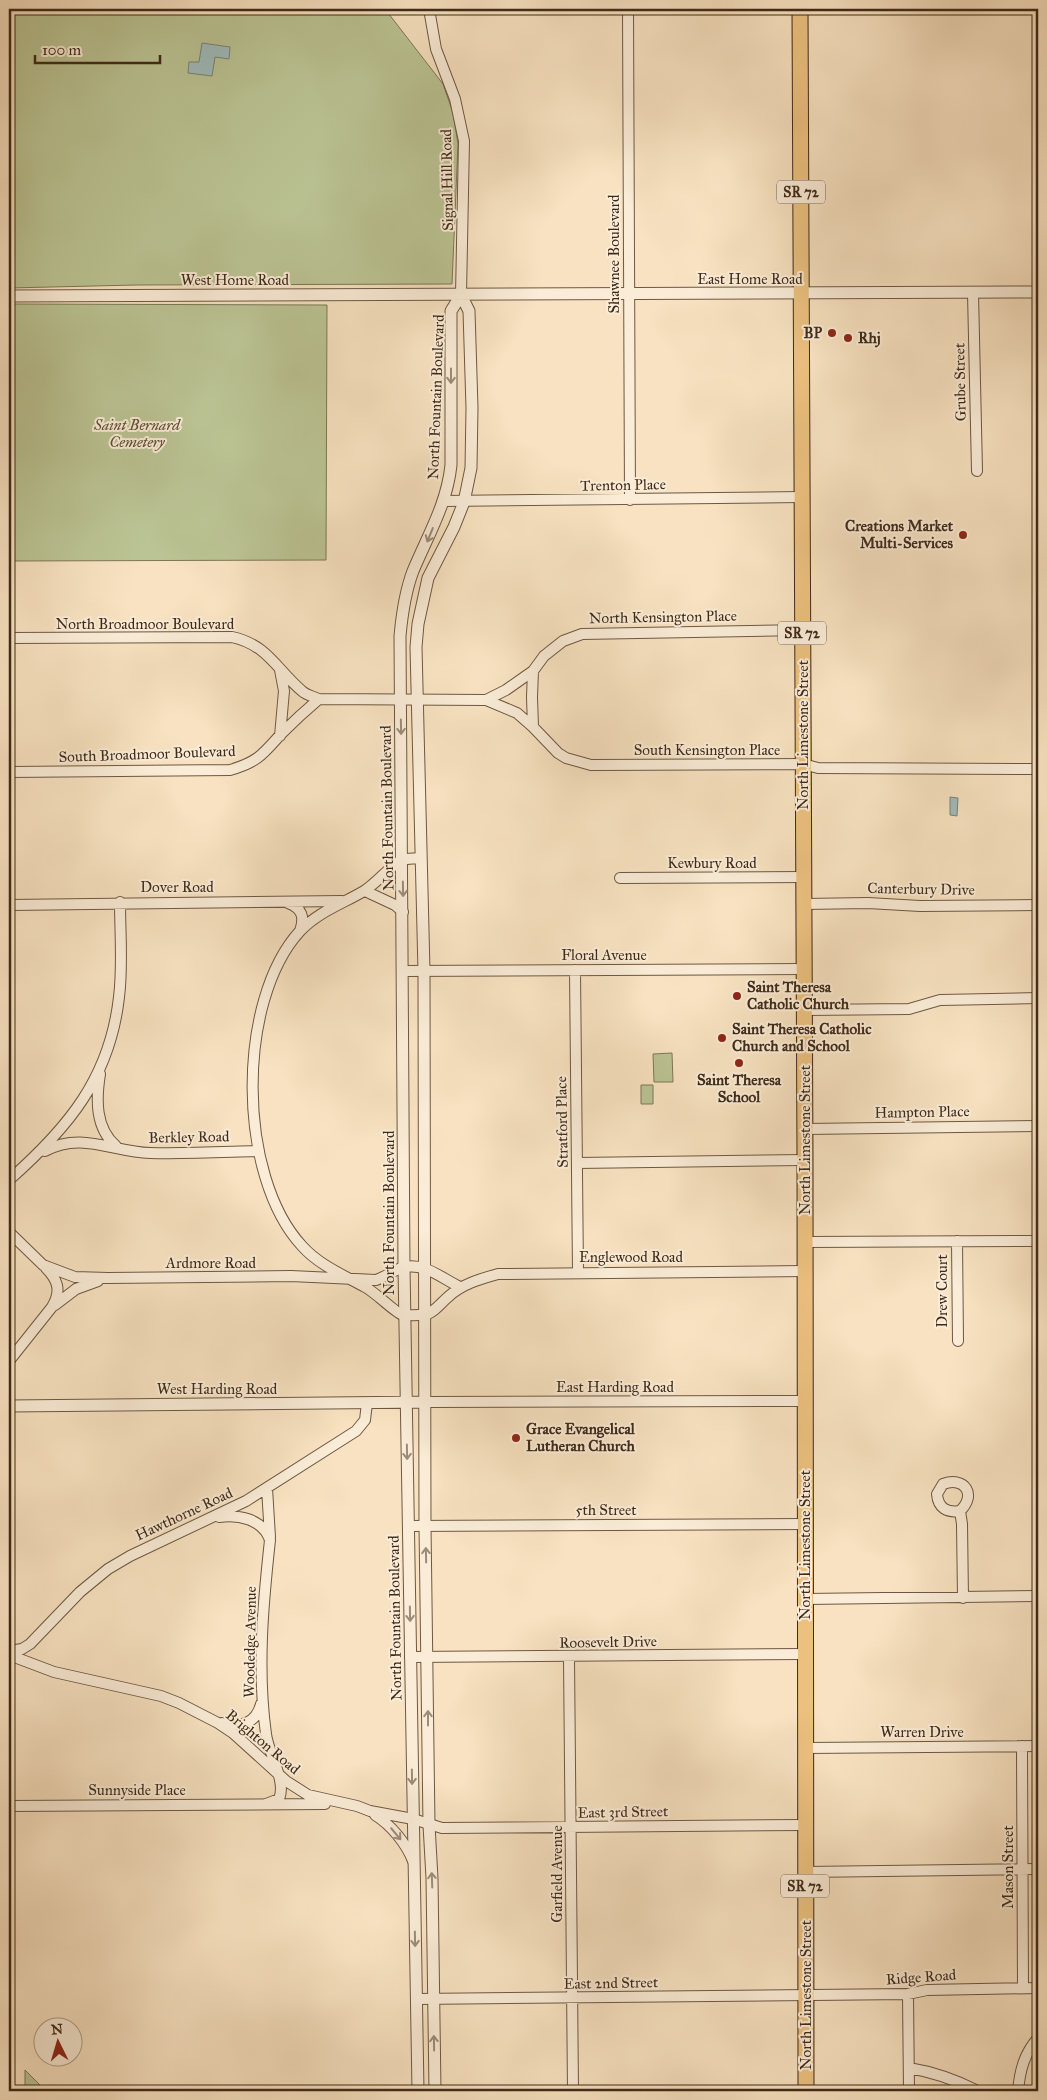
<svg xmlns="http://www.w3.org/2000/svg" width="1047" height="2100" font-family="'IM FELL Great Primer',serif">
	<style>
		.green { fill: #bbc494; stroke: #7d7756 }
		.water { fill: #a0bcbc; stroke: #79827b }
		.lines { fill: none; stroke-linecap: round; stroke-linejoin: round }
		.minor-casing { stroke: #6d5843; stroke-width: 12 }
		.tertiary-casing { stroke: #6d5843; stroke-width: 13 }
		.primary-casing { stroke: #3f2a19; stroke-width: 17 }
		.minor { stroke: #faecd7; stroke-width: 10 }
		.tertiary { stroke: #faecd7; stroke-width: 11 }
		.primary { stroke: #ecc180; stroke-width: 15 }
		.oneway { stroke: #9c8b78 }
		.poi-dot { fill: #8f2418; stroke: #faecd7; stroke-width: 2 }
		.labels { text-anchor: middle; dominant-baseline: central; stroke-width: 4; stroke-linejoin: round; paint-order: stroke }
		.shield { fill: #faecd7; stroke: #776452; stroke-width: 1 }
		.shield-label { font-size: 14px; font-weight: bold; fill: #3f2a19 }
		.street-label { font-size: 15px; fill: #3f2a19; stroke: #faecd7 }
		.poi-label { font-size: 15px; font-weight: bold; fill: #3f2a19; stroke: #faecd7; text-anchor: start }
		.park-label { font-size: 15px; font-style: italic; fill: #5e5038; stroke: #faecd7 }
	</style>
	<rect width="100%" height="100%" fill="#f8e2c1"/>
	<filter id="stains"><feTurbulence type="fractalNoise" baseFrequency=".004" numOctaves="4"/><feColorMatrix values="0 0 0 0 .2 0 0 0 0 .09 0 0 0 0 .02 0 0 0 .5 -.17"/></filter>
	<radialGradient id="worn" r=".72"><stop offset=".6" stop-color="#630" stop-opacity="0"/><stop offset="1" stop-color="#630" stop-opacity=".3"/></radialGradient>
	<path class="green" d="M9 9H385L443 84 453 113 458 144 452 284 136 285 9 288Z
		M9 304 327 305 326 560 9 561Z
		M672 1053 673 1082H654L653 1054Z
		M641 1085H653V1104H641Z
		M25 2070 43 2088V2091H25Z"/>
	<path class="water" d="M202 43 230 47 229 59 215 57 212 76 188 73 189 62H199Z
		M950 797 958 798 957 816 950 815Z"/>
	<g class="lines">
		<defs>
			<path id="minor" d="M429 9 436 49 455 99 464 141 461 295
				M628 9 630 500
				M973 293 977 471
				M444 501 802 497
				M9 638 232 637C268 645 276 669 302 691 306 695 314 697 319 699L486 700 517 713 533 727 558 753 566 758 591 765 803 764 818 768 1038 769
				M533 671 532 697 533 727
				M486 700 506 690 533 671 544 656 563 641 582 634 802 630
				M280 736 284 691 280 670
				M9 772 230 770C258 762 263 754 281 734 293 722 306 710 319 699
				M421 858C415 859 407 858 402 860 392 864 376 884 364 891 342 904 318 912 300 931 236 1001 237 1176 302 1246 319 1265 343 1275 365 1287 375 1292 396 1313 401 1314 407 1316 417 1315 424 1315 433 1314 441 1303 448 1297 462 1284 480 1279 498 1274L805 1271
				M620 878 804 877
				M365 891 395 905 403 912
				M288 903C302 908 305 917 300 931
				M804 904 868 903 920 906 1038 905
				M9 905 342 901
				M575 970 578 1273
				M403 971 804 969
				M805 1010 909 1009 940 1000 1038 998
				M100 1074C96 1099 95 1128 116 1146
				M805 1129 1038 1126
				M45 1151C81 1131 113 1152 150 1153 186 1154 223 1152 259 1151
				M577 1163 805 1160
				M9 1180C68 1128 110 1078 119 997 123 966 120 933 120 902
				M9 1232 43 1265 75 1277 108 1278 291 1276 376 1280C385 1277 393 1271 401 1268 423 1261 441 1278 460 1287
				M957 1241 958 1341
				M805 1242 1038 1241
				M55 1305 76 1289 98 1281
				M9 1361 52 1307C61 1292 59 1281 46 1268
				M425 1402 805 1401
				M267 1488 270 1537
				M960 1511C947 1513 938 1508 937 1494L943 1484C965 1476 977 1495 960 1511L962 1524 963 1598
				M219 1517C238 1514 263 1519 270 1540 263 1604 257 1669 266 1734 268 1753 287 1781 279 1799L266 1804
				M408 1526 805 1524
				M806 1599 1038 1596
				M9 1651 22 1649 30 1644 80 1592 108 1569 130 1556 246 1501 356 1431 365 1420 367 1403
				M9 1655 54 1672 161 1696 179 1703 218 1723 233 1733 286 1781 308 1795 357 1806 370 1811 413 1819 442 1828 805 1825
				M410 1657 806 1654
				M569 1657 573 2091
				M222 1723C240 1728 256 1724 261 1704
				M1022 1746 1023 1988
				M806 1748 1038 1746
				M9 1806 325 1804
				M375 1815C391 1825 406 1843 413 1861
				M805 1872 1038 1869
				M908 1994 909 2091
				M417 1999 908 1994 927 1990 1038 1988
				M909 2068C934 2072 956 2080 978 2091
				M1018 2091C1020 2070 1024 2054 1038 2038"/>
			<path id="tertiary" d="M9 296 1038 292
				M9 1406 425 1402
				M418 2091 404 1267 400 636C402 614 405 592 413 571 428 535 447 504 451 465V311L461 295
				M435 2091 432 1878 429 1825 425 1526 424 971 416 647 418 624 428 578 454 527 464 502 471 468 472 408 469 311 461 295"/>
			<path id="primary" d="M800 9 805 1160 806 2091"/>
		</defs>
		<use href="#minor" class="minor-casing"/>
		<use href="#tertiary" class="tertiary-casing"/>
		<use href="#primary" class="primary-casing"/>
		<use href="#minor" class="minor"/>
		<use href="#tertiary" class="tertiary"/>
		<use href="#primary" class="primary"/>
	</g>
	<defs><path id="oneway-shaft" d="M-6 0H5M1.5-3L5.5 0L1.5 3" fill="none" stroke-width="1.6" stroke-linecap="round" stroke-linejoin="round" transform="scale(1.25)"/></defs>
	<g class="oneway">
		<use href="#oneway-shaft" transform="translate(451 376) rotate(90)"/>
		<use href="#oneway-shaft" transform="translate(430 535) rotate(112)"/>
		<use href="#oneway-shaft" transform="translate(401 727) rotate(89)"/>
		<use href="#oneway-shaft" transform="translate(403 889) rotate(89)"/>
		<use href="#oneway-shaft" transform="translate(407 1452) rotate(89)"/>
		<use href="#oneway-shaft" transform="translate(426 1555) rotate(-91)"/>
		<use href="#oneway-shaft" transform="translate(410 1614) rotate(89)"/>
		<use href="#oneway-shaft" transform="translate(428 1718) rotate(-90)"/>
		<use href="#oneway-shaft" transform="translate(412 1777) rotate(89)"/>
		<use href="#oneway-shaft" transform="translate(396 1834) rotate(50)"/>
		<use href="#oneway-shaft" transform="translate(432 1880) rotate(-92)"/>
		<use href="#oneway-shaft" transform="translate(415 1939) rotate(89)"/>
		<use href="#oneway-shaft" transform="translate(434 2043) rotate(-91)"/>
	</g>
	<g class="poi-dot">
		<circle cx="832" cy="333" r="5"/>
		<circle cx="848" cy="338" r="5"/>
		<circle cx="963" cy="535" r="5"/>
		<circle cx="737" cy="996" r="5"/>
		<circle cx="722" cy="1038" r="5"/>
		<circle cx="739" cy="1063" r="5"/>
		<circle cx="516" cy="1438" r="5"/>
	</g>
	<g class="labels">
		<g class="shield">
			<rect x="777" y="180.5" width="48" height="23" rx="4"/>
			<rect x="778" y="621.5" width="48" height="23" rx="4"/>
			<rect x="781" y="1874.5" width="48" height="23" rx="4"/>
		</g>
		<g class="shield-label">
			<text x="801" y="192">SR 72</text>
			<text x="802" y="633">SR 72</text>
			<text x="805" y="1886">SR 72</text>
		</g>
		<g class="street-label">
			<text transform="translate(447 180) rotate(-91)">Signal Hill Road</text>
			<text transform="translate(614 254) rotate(-90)">Shawnee Boulevard</text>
			<text x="750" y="279">East Home Road</text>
			<text x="235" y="280">West Home Road</text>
			<text transform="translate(960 382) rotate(-91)">Grube Street</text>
			<text transform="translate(436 397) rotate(-88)">North Fountain Boulevard</text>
			<text transform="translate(623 485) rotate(-1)">Trenton Place</text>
			<text transform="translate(663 617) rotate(-1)">North Kensington Place</text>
			<text x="145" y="624">North Broadmoor Boulevard</text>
			<text transform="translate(803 735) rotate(-90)">North Limestone Street</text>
			<text x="707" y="750">South Kensington Place</text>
			<text transform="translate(147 754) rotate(-2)">South Broadmoor Boulevard</text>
			<text transform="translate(387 808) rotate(-91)">North Fountain Boulevard</text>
			<text x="712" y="863">Kewbury Road</text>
			<text x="177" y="887">Dover Road</text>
			<text transform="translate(921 889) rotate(1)">Canterbury Drive</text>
			<text x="604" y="955">Floral Avenue</text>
			<text transform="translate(922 1112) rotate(-1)">Hampton Place</text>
			<text transform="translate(562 1122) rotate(-91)">Stratford Place</text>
			<text transform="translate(189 1137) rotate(-1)">Berkley Road</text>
			<text transform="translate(805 1140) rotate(-90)">North Limestone Street</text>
			<text transform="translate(389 1213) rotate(-90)">North Fountain Boulevard</text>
			<text x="631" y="1257">Englewood Road</text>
			<text x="211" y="1263">Ardmore Road</text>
			<text transform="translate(942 1291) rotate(-90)">Drew Court</text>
			<text x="615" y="1387">East Harding Road</text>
			<text x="217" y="1389">West Harding Road</text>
			<text x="606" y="1510">5th Street</text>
			<text transform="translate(184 1514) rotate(-25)">Hawthorne Road</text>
			<text transform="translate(805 1545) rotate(-90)">North Limestone Street</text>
			<text transform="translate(395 1618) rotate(-91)">North Fountain Boulevard</text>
			<text transform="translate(250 1642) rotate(-89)">Woodedge Avenue</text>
			<text transform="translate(608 1642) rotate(-1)">Roosevelt Drive</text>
			<text x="922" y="1732">Warren Drive</text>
			<text transform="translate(263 1742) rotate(40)">Brighton Road</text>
			<text x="137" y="1790">Sunnyside Place</text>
			<text transform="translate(623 1812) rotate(-1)">East 3rd Street</text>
			<text transform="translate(1008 1867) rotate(-90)">Mason Street</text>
			<text transform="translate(557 1874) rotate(-90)">Garfield Avenue</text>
			<text transform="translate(921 1977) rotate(-4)">Ridge Road</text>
			<text transform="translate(611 1983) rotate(-1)">East 2nd Street</text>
			<text transform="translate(806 1995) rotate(-90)">North Limestone Street</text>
		</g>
		<g class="poi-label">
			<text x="822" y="333" text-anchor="end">BP</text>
			<text x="858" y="338">Rhj</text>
			<text x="953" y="526" text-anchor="end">Creations Market<tspan x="953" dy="17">Multi-Services</tspan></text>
			<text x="747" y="987">Saint Theresa<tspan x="747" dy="17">Catholic Church</tspan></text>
			<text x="732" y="1029">Saint Theresa Catholic<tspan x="732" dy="17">Church and School</tspan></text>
			<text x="739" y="1080" text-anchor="middle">Saint Theresa<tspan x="739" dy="17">School</tspan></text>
			<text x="526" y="1429">Grace Evangelical<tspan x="526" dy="17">Lutheran Church</tspan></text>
		</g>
		<g class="park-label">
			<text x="137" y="425">Saint Bernard<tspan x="137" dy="17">Cemetery</tspan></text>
		</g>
	</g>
	<rect width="1047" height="2100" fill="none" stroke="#f8e2c1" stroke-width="30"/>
	<rect x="10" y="10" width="1027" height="2080" fill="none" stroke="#3f2a19" stroke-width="2.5"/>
	<rect x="15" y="15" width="1017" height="2070" fill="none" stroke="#3f2a19"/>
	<g transform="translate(58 2042) rotate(355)"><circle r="24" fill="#faecd7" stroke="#af9e8b"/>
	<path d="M0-4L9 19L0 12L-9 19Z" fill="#8f2418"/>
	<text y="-8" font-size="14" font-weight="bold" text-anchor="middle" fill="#3f2a19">N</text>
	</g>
	<path d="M35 55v8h125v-8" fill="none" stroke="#3f2a19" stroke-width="2.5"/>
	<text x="42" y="55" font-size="15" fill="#3f2a19" stroke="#faecd7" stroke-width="4" paint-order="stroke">100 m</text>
	<rect width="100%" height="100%" filter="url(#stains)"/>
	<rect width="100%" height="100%" fill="url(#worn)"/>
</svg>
